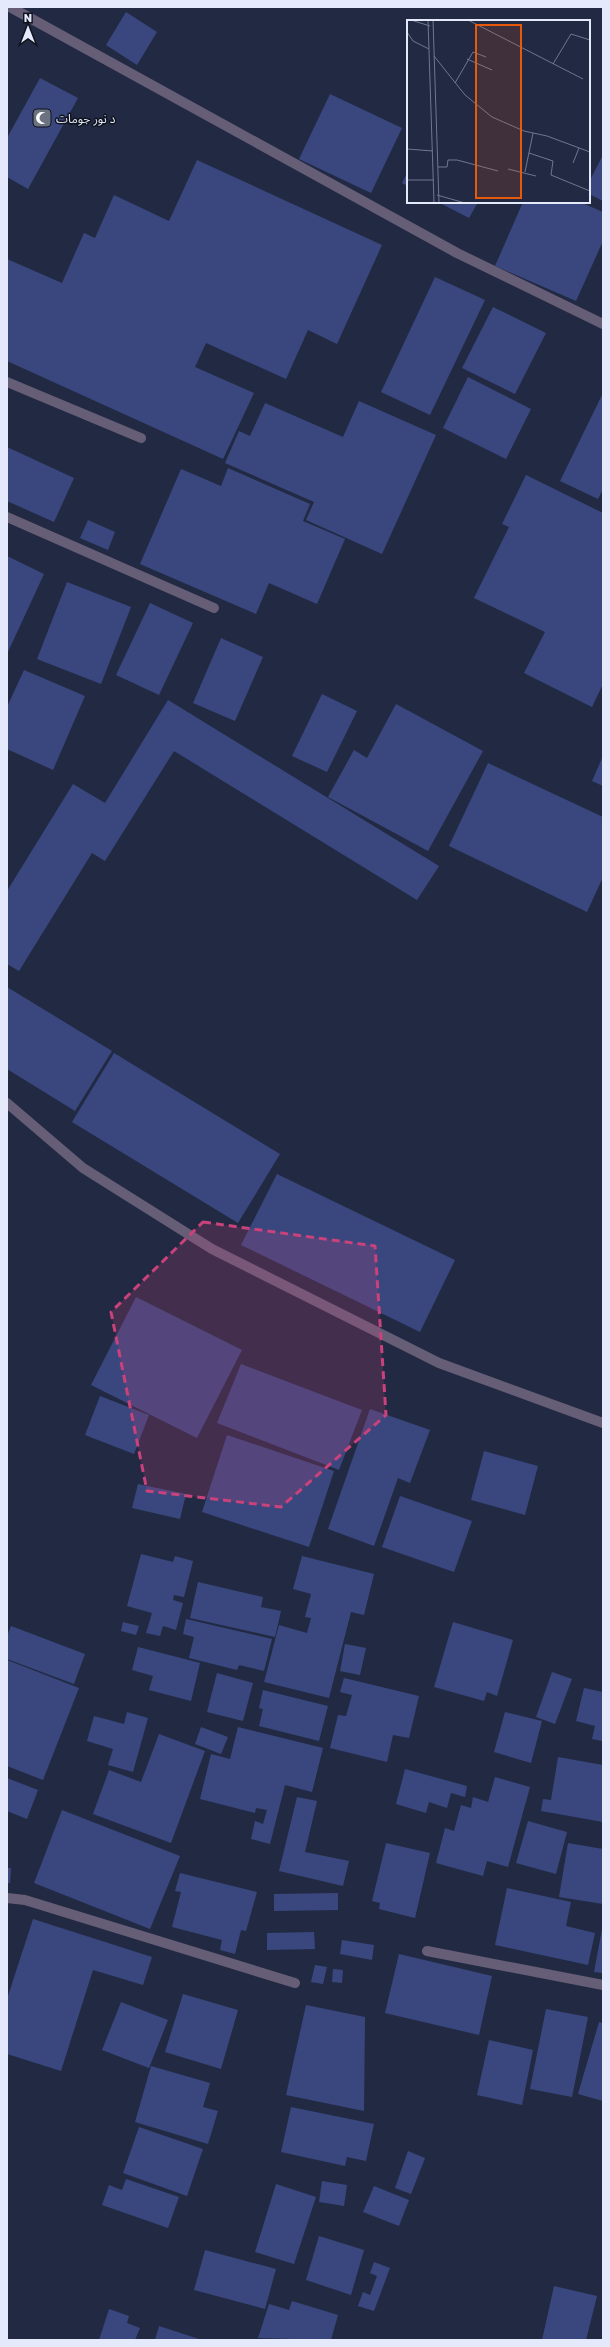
<svg xmlns="http://www.w3.org/2000/svg" width="610" height="2347" font-family="'Golos Text','Noto Sans Arabic',sans-serif">
	<style>
		.building { fill: #39477e }
		.lines { fill: none; stroke-linecap: round; stroke-linejoin: round }
		.minor { stroke: #665d77; stroke-width: 10 }
		.marked { fill: #c9427b; fill-opacity: 0.2; stroke: #c9427b; stroke-width: 3; stroke-dasharray: 8 5; stroke-linejoin: round }
		.labels { text-anchor: middle; dominant-baseline: central; stroke-width: 3; stroke-linejoin: round; paint-order: stroke }
		.poi-label { font-size: 12px; fill: #e4eafb; stroke: #10131e; text-anchor: start }
		.inset-road { fill: none; stroke: #70778d; stroke-width: 1 }
		.view { fill: #e8590c; fill-opacity: 0.15; stroke: #e8590c; stroke-width: 2 }
		.inset-edge { fill: none; stroke: #e4eafb; stroke-width: 2 }
	</style>
	<rect width="100%" height="100%" fill="#222a43"/>
	<path class="building" d="M126 12 157 32 137 65 106 45Z
		M40 78 78 98 28 189 7 177V138Z
		M330 94 402 128 371 193 299 159Z
		M603 155V201L589 194V182Z
		M197 160 382 245 337 344 308 330 286 379 206 343 195 367 254 393 223 459 7 361V259L62 283 84 233 95 238 114 195 169 221Z
		M408 171V186L402 183Z
		M438 202H478L469 218Z
		M523 202H580L603 212V241L576 301 495 266Z
		M435 277 485 300 430 415 381 392Z
		M493 307 546 333 515 394 462 368Z
		M468 377 531 409 506 459 443 428Z
		M603 393V489L598 499 560 481Z
		M359 401 436 435 382 554 306 520 314 502 225 463 239 431 250 436 265 403 343 437Z
		M7 447 74 478 54 522 7 501Z
		M228 468 310 504 303 521 345 539 317 604 269 583 256 614 140 564 181 469 221 486Z
		M526 475 603 513V684L592 707 524 673 545 632 474 598 509 527 502 524Z
		M88 520 115 532 108 550 80 538Z
		M7 556 44 574 7 654Z
		M67 582 131 607 101 684 37 659Z
		M150 603 193 623 159 695 116 675Z
		M221 638 263 657 235 721 193 703Z
		M24 670 85 696 53 770 7 749V707Z
		M322 694 357 711 327 772 292 756Z
		M168 700 439 866 417 900 174 751 105 861 92 853 19 971 7 964V891L73 784 105 803Z
		M396 704 483 751 428 851 328 797 354 750 367 758Z
		M603 756V786L592 781Z
		M488 763 603 817V877L587 912 449 846Z
		M7 987 112 1051 75 1111 7 1069Z
		M114 1053 280 1154 238 1223 72 1122Z
		M277 1174 455 1260 420 1332 241 1245Z
		M136 1297 242 1350 197 1438 91 1385Z
		M241 1364 362 1410 339 1470 217 1423Z
		M100 1396 149 1415 134 1454 85 1435Z
		M370 1409 430 1430 410 1483 398 1478 374 1546 328 1529Z
		M227 1435 334 1471 309 1547 202 1512Z
		M484 1451 538 1466 525 1515 471 1500Z
		M138 1484 186 1494 180 1519 132 1508Z
		M400 1496 472 1521 454 1572 382 1547Z
		M141 1554 173 1562 175 1556 193 1561 184 1597 174 1595 173 1600 183 1603 176 1630 163 1626 160 1636 146 1633 152 1613 127 1606Z
		M302 1556 374 1574 364 1615 351 1612 329 1698 264 1682 279 1625 307 1633 311 1618 305 1617 311 1594 293 1589Z
		M198 1582 263 1597 261 1607 281 1611 275 1637 190 1618Z
		M186 1619 272 1639 264 1671 239 1665 237 1670 189 1658 194 1637 183 1634Z
		M123 1622 139 1626 136 1635 121 1631Z
		M453 1622 513 1640 497 1696 487 1692 484 1701 434 1687Z
		M11 1626 85 1654 74 1684 7 1659V1636Z
		M345 1644 366 1648 360 1675 340 1671Z
		M138 1647 200 1663 191 1701 149 1690 153 1676 132 1670Z
		M7 1660 79 1688 43 1780 7 1766Z
		M552 1672 572 1679 555 1724 536 1717Z
		M217 1673 253 1683 243 1721 207 1712Z
		M344 1678 419 1696 409 1738 393 1735 387 1762 330 1748 338 1715 346 1716 352 1695 340 1692Z
		M584 1688 603 1692 602 1741 592 1739 595 1726 576 1721Z
		M263 1690 328 1706 319 1741 259 1726 263 1709 259 1708Z
		M127 1712 148 1718 133 1772 108 1765 113 1749 87 1741 94 1716 124 1724Z
		M505 1712 542 1721 531 1763 494 1752Z
		M201 1727 228 1737 221 1754 195 1744Z
		M238 1727 323 1748 312 1792 285 1785 270 1844 251 1839 255 1821 263 1824 267 1810 256 1808 255 1813 200 1799 211 1754 230 1759Z
		M159 1734 205 1751 171 1843 93 1814 109 1770 141 1782Z
		M558 1757 603 1765V1822L541 1811 543 1799 551 1800Z
		M405 1769 467 1786 465 1797 451 1793 447 1808 429 1802 426 1813 396 1804Z
		M495 1777 530 1787 508 1867 487 1861 483 1876 436 1863 445 1828 454 1831 461 1805 471 1808 473 1797 488 1802Z
		M7 1778 38 1790 27 1819 7 1811Z
		M297 1797 317 1801 305 1852 349 1861 343 1886 279 1871Z
		M62 1810 180 1856 150 1929 34 1883Z
		M528 1821 567 1832 556 1874 516 1863Z
		M386 1843 430 1853 415 1918 379 1909 380 1903 372 1901Z
		M568 1843 603 1849V1904L559 1897Z
		M7 1868H11L10 1883H7Z
		M180 1873 257 1892 246 1931 241 1930 235 1954 220 1950 222 1940 172 1927 181 1892 175 1891Z
		M507 1888 571 1902 566 1926 595 1933 588 1965 495 1945Z
		M338 1893V1910L274 1911V1894Z
		M33 1919 152 1957 143 1985 93 1970 61 2071 7 2054V1999Z
		M603 1924V1973L594 1972Z
		M314 1932 315 1949 267 1950V1933Z
		M342 1940 374 1945 372 1960 340 1954Z
		M399 1954 492 1976 479 2035 385 2013Z
		M315 1965 327 1967 323 1984 311 1982Z
		M333 1969 343 1970 342 1983 332 1982Z
		M183 1994 238 2010 221 2069 165 2052Z
		M121 2002 168 2020 149 2068 102 2050Z
		M306 2005 365 2017 364 2111 286 2095Z
		M546 2009 588 2017 572 2097 530 2089Z
		M599 2022 603 2023V2101L578 2094Z
		M489 2040 533 2050 522 2105 477 2095Z
		M151 2066 210 2083 203 2107 218 2111 208 2144 135 2122Z
		M291 2107 374 2124 366 2161 347 2157 345 2166 281 2152Z
		M139 2127 203 2149 187 2196 123 2173Z
		M408 2151 425 2158 411 2194 395 2188Z
		M126 2179 179 2197 168 2228 102 2205 109 2185 122 2190Z
		M322 2181 347 2185 344 2206 319 2202Z
		M276 2184 316 2197 294 2264 255 2252Z
		M374 2186 409 2200 399 2226 363 2212Z
		M319 2236 364 2250 351 2295 306 2280Z
		M205 2250 276 2269 265 2309 194 2290Z
		M374 2262 390 2268 374 2311 358 2306 363 2292 370 2295 377 2276 370 2273Z
		M554 2286 597 2296 586 2340H542Z
		M292 2301 338 2315 331 2340 258 2338 269 2304 289 2310Z
		M109 2309 129 2316 127 2323 140 2328 135 2340H99Z
		M159 2326 202 2340H155Z"/>
	<g class="lines">
		<path class="minor" d="M10 7 457 253 603 324
			M7 382 141 438
			M7 517 214 608
			M7 1103 83 1168 212 1249 439 1363 603 1423
			M7 1898 25 1900 295 1983
			M427 1951 603 1985"/>
	</g>
	<path class="marked" d="M203 1222 375 1246 386 1415 281 1507 147 1491 111 1312Z"/>
	<defs>
		<symbol id="mosque-square" viewBox="-11 -11 22 22"><rect x="-9" y="-9" width="18" height="18" rx="4" fill="#6b7280" stroke="#10131e"/><path d="M3.5-4.9A6 6 0 1 0 3.5 4.9A5 5 0 1 1 3.5-4.9Z" fill="#fff"/></symbol>
	</defs>
	<g fill-rule="evenodd">
		<use href="#mosque-square" x="31" y="107" width="22" height="22"/>
	</g>
	<g class="labels">
		<g class="poi-label">
			<text x="56" y="118">د نور جومات</text>
		</g>
	</g>
	<g transform="translate(407 20)">
		<rect width="183" height="183" fill="#222a43"/>
		<path class="inset-road" d="M4 0 23 6M21 0 27 183M26 0 32 183M61 0 176 59M0 12 6 21 22 29M27 36 58 75 85 97 117 111 140 116 183 132M60 39 85 50M146 44 164 14 183 20M48 63 66 32 79 37M0 129 26 131M122 133 146 141 144 155 183 171M166 143 172 128M31 147H40L41 140H50L91 151M101 149 129 156M118 152 126 113M0 160H27M30 175 58 183"/>
		<path class="view" d="M69 5H114V178H69Z"/>
		<rect width="183" height="183" class="inset-edge"/>
	</g>
	<rect width="610" height="2347" fill="none" stroke="#e4eafb" stroke-width="16"/>
	<g transform="translate(28 28)" stroke="#10131e" stroke-width="3" paint-order="stroke">
	<path d="M0-3L7 15L0 10L-7 15Z" fill="#e4eafb"/>
	<text y="-6" font-size="11" font-weight="bold" text-anchor="middle" fill="#e4eafb">N</text>
	</g>
</svg>
